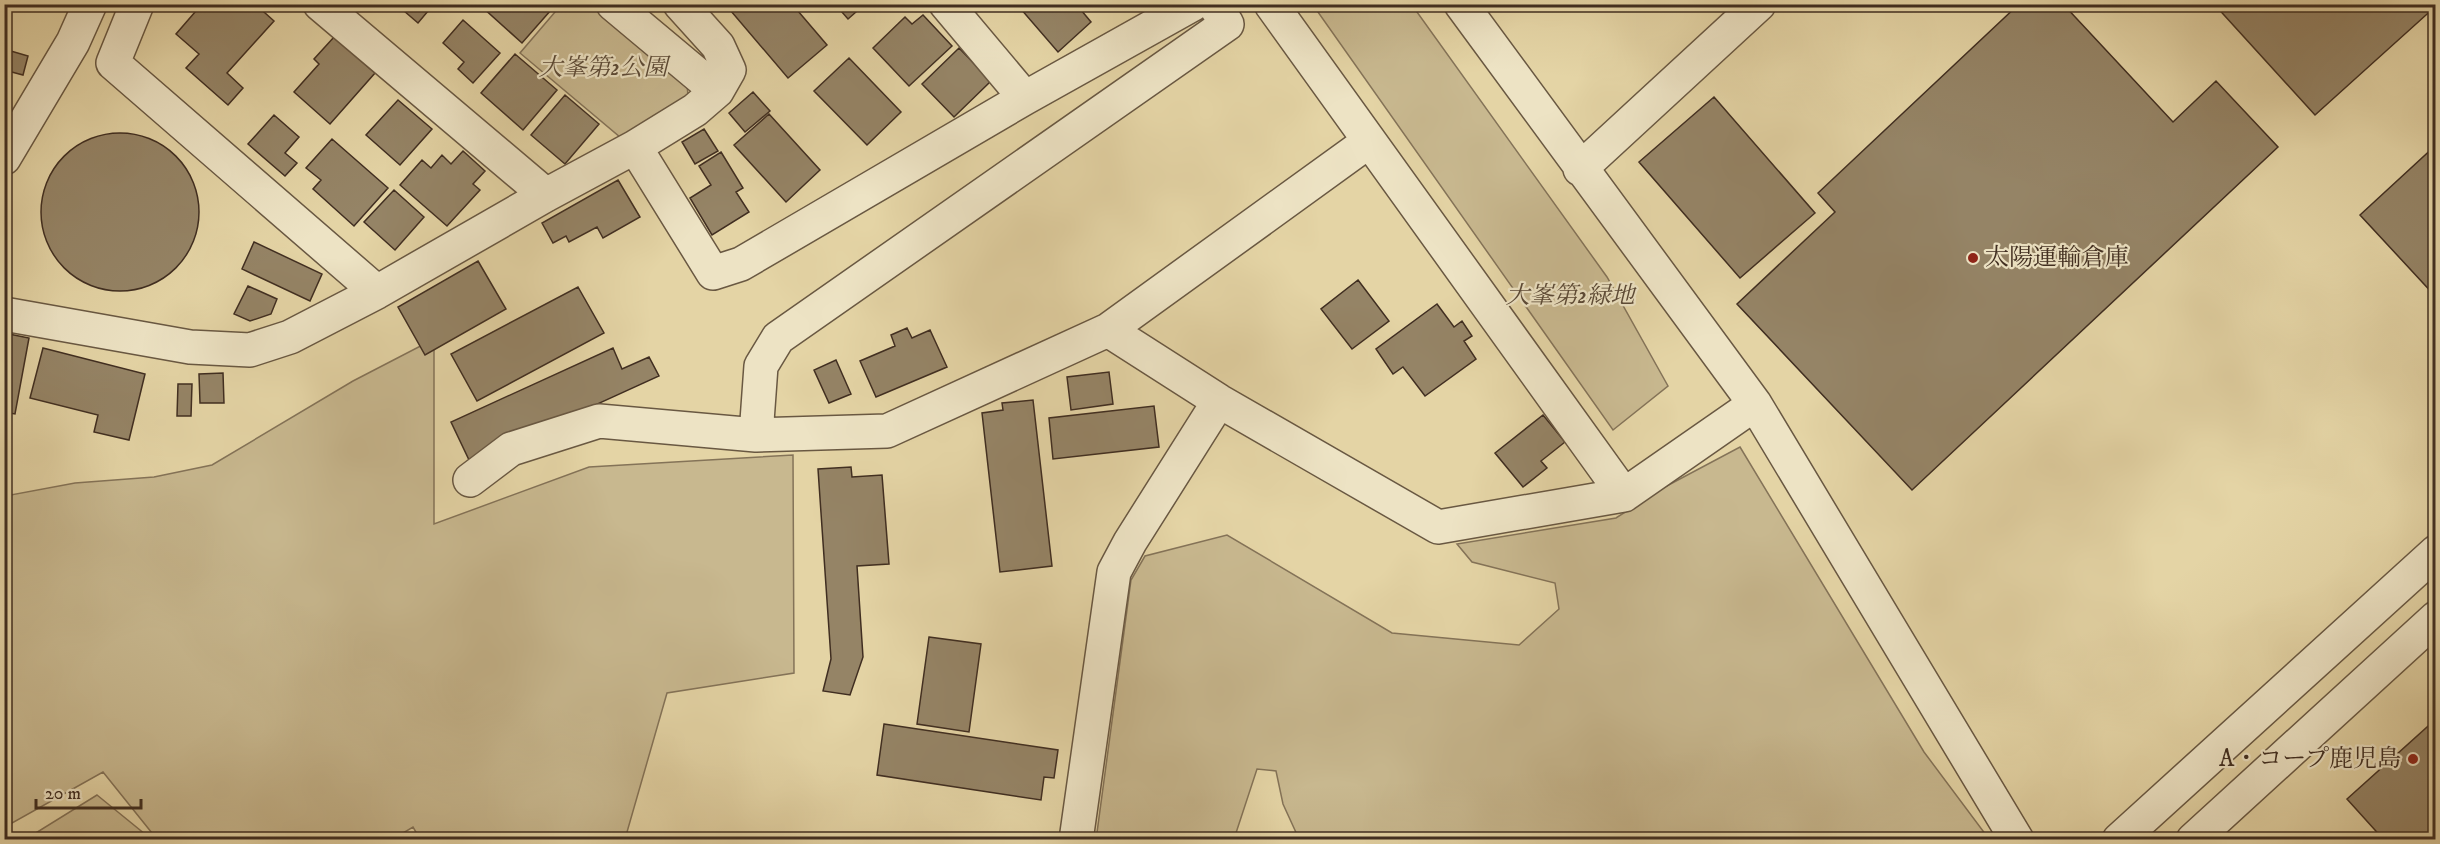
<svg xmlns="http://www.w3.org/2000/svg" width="2440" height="844" font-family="'IM FELL DW Pica','Noto Serif JP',serif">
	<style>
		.green { fill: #c8b88f; stroke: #847358; stroke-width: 1.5 }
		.building { fill: #958466; stroke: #402e21; stroke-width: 1.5 }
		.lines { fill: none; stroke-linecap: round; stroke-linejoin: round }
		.minor-casing { stroke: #695842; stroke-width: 36 }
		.minor { stroke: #ede3c4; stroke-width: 33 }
		.poi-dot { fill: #8f2418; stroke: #ede3c4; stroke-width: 2 }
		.labels { text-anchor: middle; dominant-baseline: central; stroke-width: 4.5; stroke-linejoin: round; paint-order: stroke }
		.park-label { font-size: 24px; font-style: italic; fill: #5b4a37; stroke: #ede3c4 }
		.poi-label { font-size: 24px; fill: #402e21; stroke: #ede3c4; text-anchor: start }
	</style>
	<rect width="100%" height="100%" fill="#e4d4a5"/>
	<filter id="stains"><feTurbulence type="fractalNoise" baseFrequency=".00333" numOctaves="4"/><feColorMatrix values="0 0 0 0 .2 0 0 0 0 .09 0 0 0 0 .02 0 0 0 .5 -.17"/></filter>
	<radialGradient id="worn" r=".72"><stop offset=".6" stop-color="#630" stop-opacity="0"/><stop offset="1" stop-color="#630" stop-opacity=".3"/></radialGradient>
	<path class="green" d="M561 5H593L687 83 688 97 620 137 520 53Z
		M1313 5H1412L1607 277 1668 386 1613 430Z
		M434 339V524L589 467 793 455 794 673 667 693 625 839H420L413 827 393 839H160L156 838 103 772 5 827V496L75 483 154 477 212 465 353 381Z
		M1740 447 1924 752 1989 839H1299L1283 804 1276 771 1257 769 1234 839 1096 840 1131 580 1145 556 1227 535 1392 633 1519 645 1559 609 1555 583 1472 562 1457 544 1616 518 1661 489Z
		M97 795 151 839H26Z"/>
	<path class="building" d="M202 4H255L274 21 227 73 243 88 228 105 186 68 199 54 176 34Z
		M396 4H434L418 23Z
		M482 4H545L551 10 522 43 481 6Z
		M725 4H792L827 45 788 78Z
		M835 4H865L848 19Z
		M1023 4H1076L1091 22 1058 52 1020 8Z
		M2019 4H2063L2173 122 2216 81 2278 147 1912 490 1737 304 1835 212 1818 193Z
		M2214 4H2436V6L2315 115Z
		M923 15 952 46 909 86 873 48 905 17 912 24Z
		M463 20 500 53 473 83 458 69 464 62 443 43Z
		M334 37 375 73 330 124 294 92 319 64 314 59Z
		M959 48 991 81 954 117 922 84Z
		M4 49 28 56 23 75 4 70Z
		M515 54 557 90 523 130 481 93Z
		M849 58 901 112 867 145 814 91Z
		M753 92 770 111 745 132 729 113Z
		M565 95 599 124 565 164 531 135Z
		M1714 97 1815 213 1740 278 1639 162Z
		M398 100 432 129 400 165 366 135Z
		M769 114 820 170 786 202 734 145Z
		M274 115 299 137 285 153 297 163 285 176 248 144Z
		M704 129 718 151 695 164 682 142Z
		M41 212a79 79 0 1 1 158 0a79 79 0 1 1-158 0Z
		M332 139 388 188 354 226 313 189 321 180 306 168Z
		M2436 145V297L2360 215Z
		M463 151 485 171 473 184 480 190 447 226 400 185 422 160 431 168 442 155 451 164Z
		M721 152 743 188 736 192 749 212 712 235 690 198 711 185 699 166Z
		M618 180 640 217 603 238 597 227 569 242 566 236 553 243 542 223Z
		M394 190 424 217 395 250 364 222Z
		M254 242 322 274 310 301 242 269Z
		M478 261 506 309 425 355 398 307Z
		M1358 280 1389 321 1352 349 1321 309Z
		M248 286 277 299 271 314 250 321 234 314Z
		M578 287 604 333 477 401 451 354Z
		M1437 304 1454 327 1462 321 1472 336 1464 341 1476 359 1425 396 1403 367 1393 374 1376 349Z
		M907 328 912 338 930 330 947 367 876 397 860 361 895 346 891 335Z
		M4 333 29 338 15 414 4 412Z
		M43 348 145 374 129 440 94 432 98 415 30 398Z
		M613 348 622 369 649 357 659 376 470 462 451 422Z
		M836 360 851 394 829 403 814 370Z
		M1109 372 1113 404 1071 410 1067 377Z
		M223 373 224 403H200L199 374Z
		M178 384H192L191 416H177Z
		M1033 400 1052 566 1000 572 982 413 1003 410 1002 403Z
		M1154 406 1159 447 1053 459 1049 418Z
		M1543 415 1565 442 1541 461 1547 468 1523 487 1495 453Z
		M851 467 852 477 882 475 889 564 857 566 863 657 850 695 823 691 831 659 818 469Z
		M929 637 981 644 969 732 917 724Z
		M2436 719V840H2384L2347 799Z
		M884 724 1058 750 1054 778 1044 777 1041 800 877 775Z"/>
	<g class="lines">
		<defs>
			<path id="minor" d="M137 4 113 63 377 292
				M320 4 546 195
				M613 4 717 91
				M946 4 1025 98
				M1271 4 1624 495
				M1461 4 1755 404 2017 840
				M635 147 713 273 741 264 1025 98 1193 4
				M4 158 73 42 90 4
				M1580 169 1759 4
				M4 314 190 347 250 350 290 337 377 292 546 195 635 147 695 110 717 91 729 70 718 46 680 4
				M1108 330 1368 142
				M756 435 761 366 778 338 1227 24 1214 4
				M470 480 511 449 599 421 756 435 887 431 1108 330 1219 401 1438 527 1624 495 1755 404
				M1076 840 1114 572 1130 542 1219 401
				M2119 840 2436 552
				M2193 840 2436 618"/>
		</defs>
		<use href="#minor" class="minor-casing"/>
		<use href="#minor" class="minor"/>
	</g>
	<g class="poi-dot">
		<circle cx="1973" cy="258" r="6"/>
		<circle cx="2413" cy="759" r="6"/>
	</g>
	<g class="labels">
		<g class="park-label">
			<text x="603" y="68">大峯第2公園</text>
			<text x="1570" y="296">大峯第2緑地</text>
		</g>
		<g class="poi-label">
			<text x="1985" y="258">太陽運輸倉庫</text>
			<text x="2401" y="759" text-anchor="end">A・コープ鹿児島</text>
		</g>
	</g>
	<rect width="2440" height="844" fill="none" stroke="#e4d4a5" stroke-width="24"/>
	<rect x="6" y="6" width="2428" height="832" fill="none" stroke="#402e21" stroke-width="3"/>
	<rect x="12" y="12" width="2416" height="820" fill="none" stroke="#402e21" stroke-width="1.5"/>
	<path d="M36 799v9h105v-9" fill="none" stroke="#402e21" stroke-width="3"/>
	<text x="45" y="799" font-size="18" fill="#402e21" stroke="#ede3c4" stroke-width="4.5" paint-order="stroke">20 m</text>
	<rect width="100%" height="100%" filter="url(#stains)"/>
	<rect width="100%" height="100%" fill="url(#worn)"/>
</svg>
